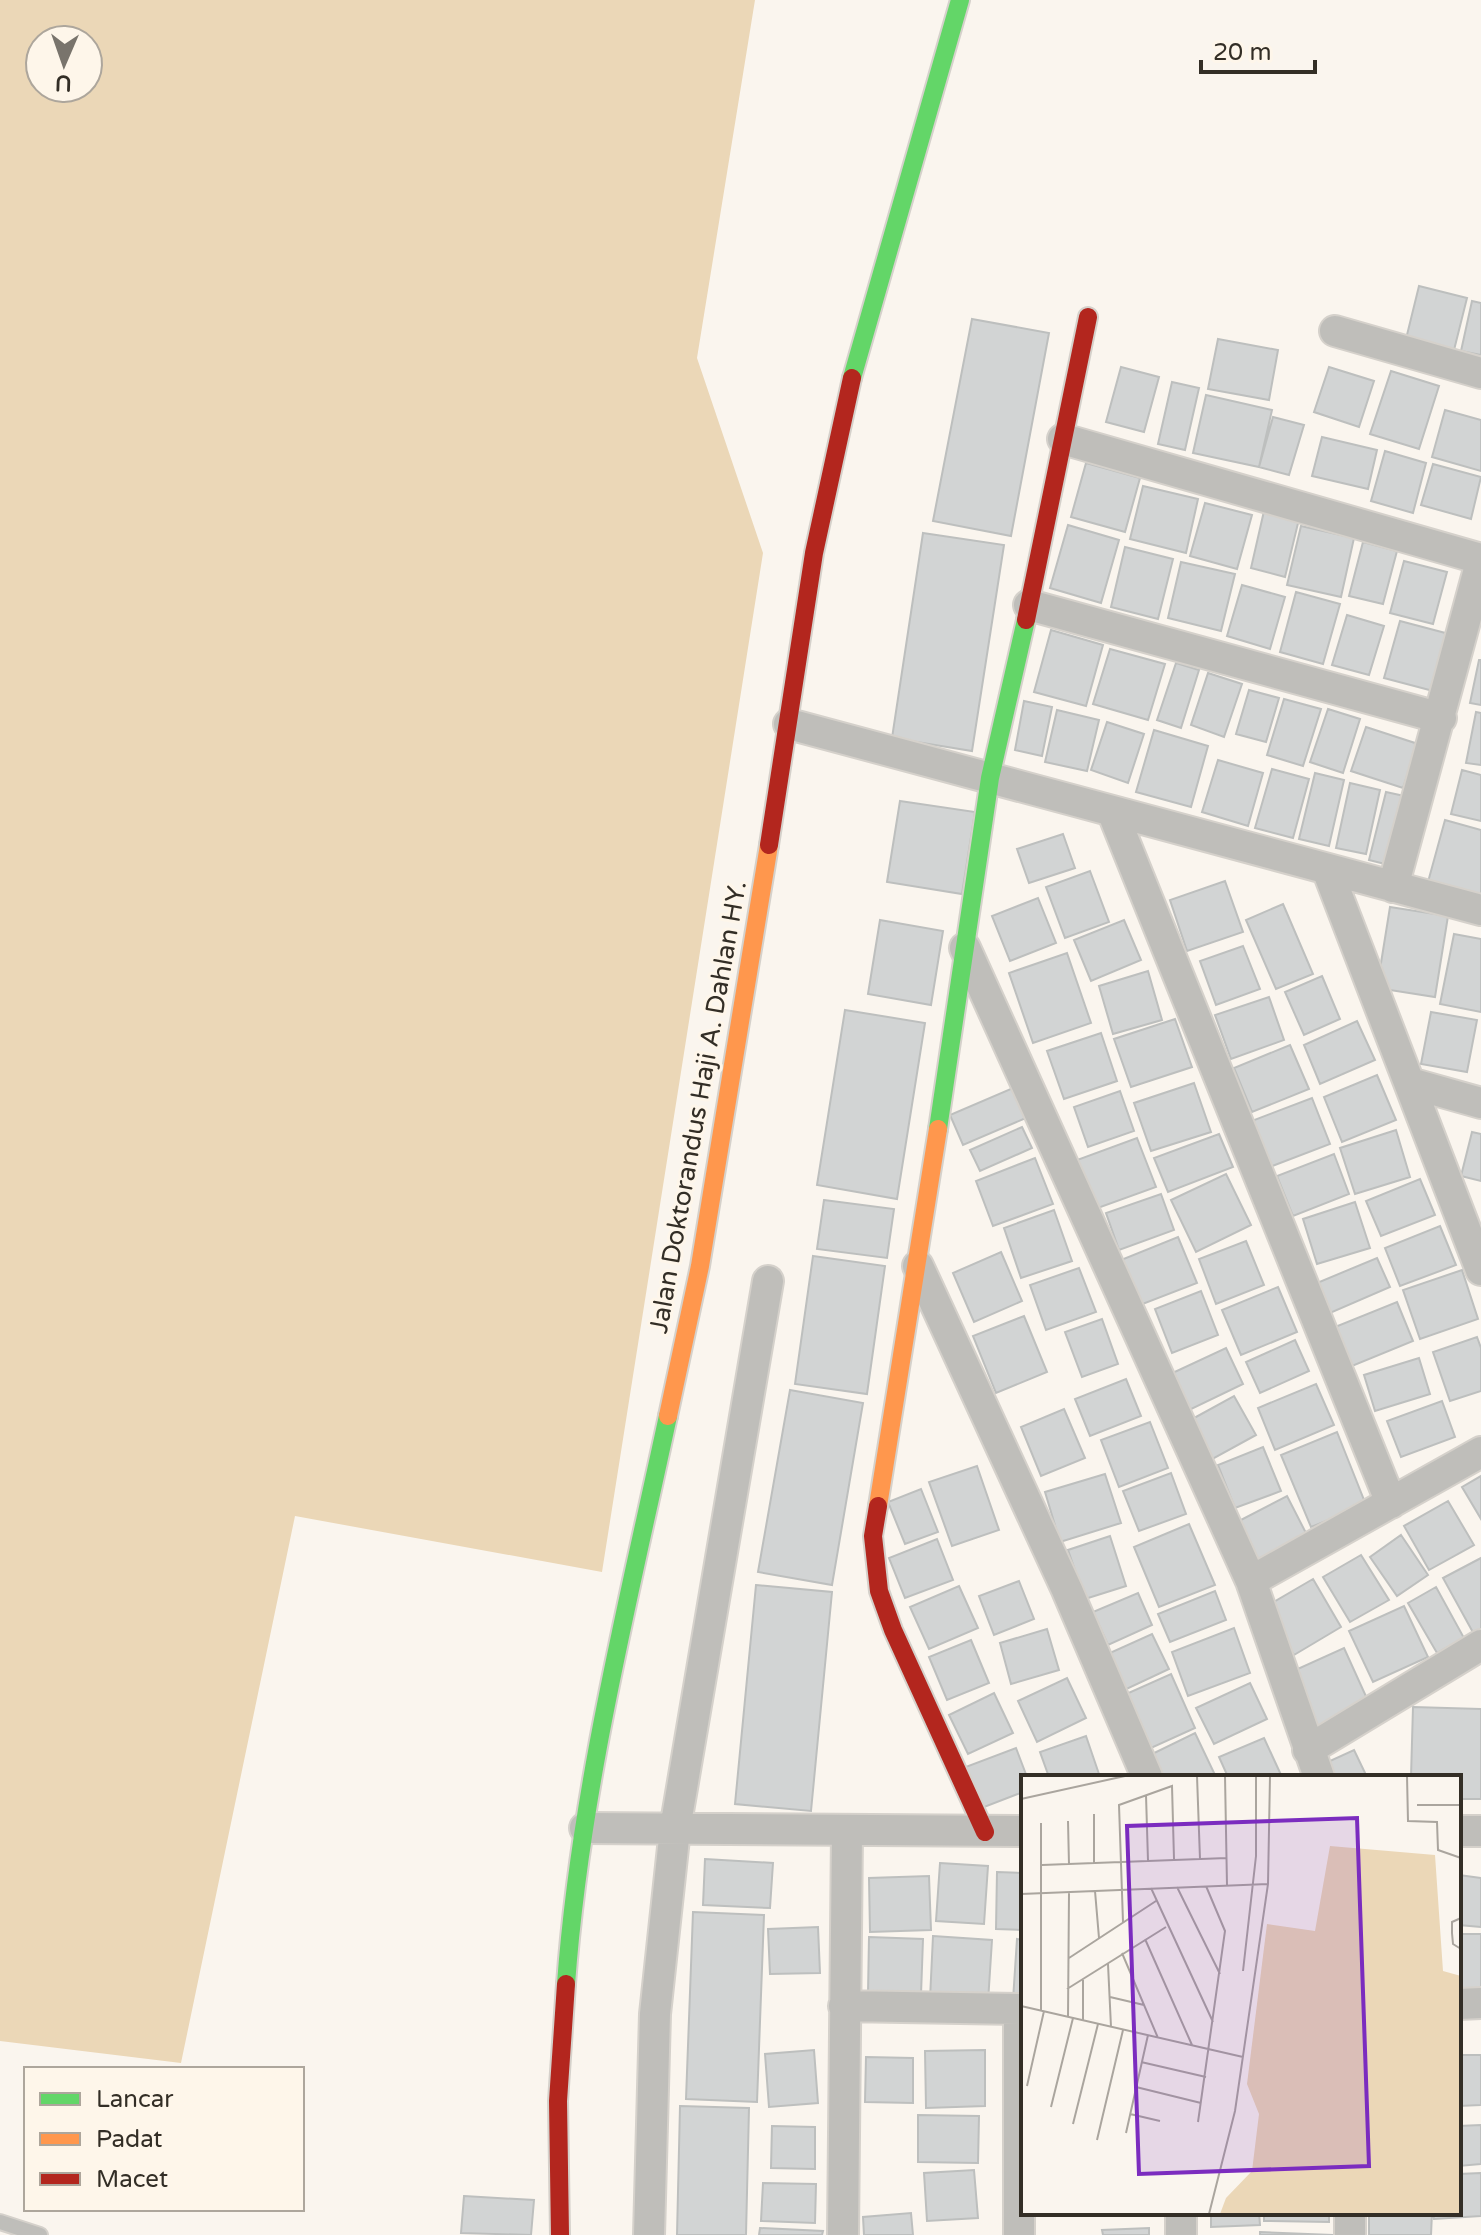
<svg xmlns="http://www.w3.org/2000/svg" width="1481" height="2235" font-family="'Varela Round',sans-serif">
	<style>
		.forest { fill: #ebd7b7; fill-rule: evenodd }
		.building { fill: #d2d4d4; stroke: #bdbfbe; stroke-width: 2 }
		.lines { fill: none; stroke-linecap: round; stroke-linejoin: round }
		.lane-casing { stroke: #d5d1cb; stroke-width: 18 }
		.street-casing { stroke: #d5d1cb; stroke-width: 34 }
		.fast-casing { stroke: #d5d1cb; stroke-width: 22 }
		.slow-casing { stroke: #d5d1cb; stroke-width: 22 }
		.jam-casing { stroke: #d5d1cb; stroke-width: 22 }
		.lane { stroke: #bfbeba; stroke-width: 14 }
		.street { stroke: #bfbeba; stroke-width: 30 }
		.fast { stroke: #63d668; stroke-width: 18 }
		.slow { stroke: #ff974d; stroke-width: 18 }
		.jam { stroke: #b3261e; stroke-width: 18 }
		.labels { text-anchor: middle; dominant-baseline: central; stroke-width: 6; stroke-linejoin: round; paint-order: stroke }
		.street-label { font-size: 26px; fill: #332e26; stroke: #fef6ea }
		.inset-road { fill: none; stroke: #aaa59e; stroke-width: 2 }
		.view { fill: #7b2cbf; fill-opacity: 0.15; stroke: #7b2cbf; stroke-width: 4 }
		.inset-edge { fill: none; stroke: #332e26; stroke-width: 4 }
	</style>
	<rect width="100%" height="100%" fill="#faf5ee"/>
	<path class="forest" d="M0 0H755L697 358 763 553 602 1572 295 1516 181 2063 0 2041ZM40 40H88V88H40Z"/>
	<path class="building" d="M1419 286 1467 298 1454 350 1406 339Z
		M1472 301 1481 303V355L1461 351Z
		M972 319 1049 333 1011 536 933 521Z
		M1218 339 1278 350 1269 400 1208 389Z
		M1121 367 1159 377 1144 432 1106 422Z
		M1329 367 1374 381 1359 427 1314 412Z
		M1391 371 1439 386 1419 449 1370 434Z
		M1172 382 1199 388 1185 450 1158 444Z
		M1206 395 1272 410 1259 467 1193 453Z
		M1445 410 1481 420V471L1432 457Z
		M1273 417 1304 425 1289 475 1259 467Z
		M1322 437 1377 450 1368 489 1312 476Z
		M1385 451 1426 463 1413 513 1371 501Z
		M1086 463 1140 478 1125 532 1071 517Z
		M1433 464 1481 477 1471 519 1421 505Z
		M1143 486 1198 499 1186 553 1130 539Z
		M1205 503 1252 515 1237 569 1190 556Z
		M1264 511 1299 519 1285 577 1251 568Z
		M1068 525 1119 540 1101 603 1050 588Z
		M1301 526 1354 538 1341 597 1287 585Z
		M923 533 1004 545 972 751 892 738Z
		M1363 542 1397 551 1383 604 1349 596Z
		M1125 547 1173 559 1158 619 1111 607Z
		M1404 561 1447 572 1433 624 1390 613Z
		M1181 562 1235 574 1221 631 1168 618Z
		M1242 585 1285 597 1270 649 1227 636Z
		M1296 592 1340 604 1323 664 1280 652Z
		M1347 615 1384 626 1369 675 1332 665Z
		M1400 621 1453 635 1437 692 1384 678Z
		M1051 630 1103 645 1086 706 1034 692Z
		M1110 649 1165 664 1148 720 1093 704Z
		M1479 660H1481V705L1470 703Z
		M1176 663 1199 670 1181 728 1157 720Z
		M1208 673 1242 684 1224 737 1191 725Z
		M1249 690 1279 698 1266 742 1236 734Z
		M1284 699 1321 709 1303 766 1267 755Z
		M1024 701 1052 707 1042 756 1015 750Z
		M1328 709 1360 719 1343 773 1310 762Z
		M1057 710 1099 720 1087 771 1045 762Z
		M1476 712 1481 713V765L1466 763Z
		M1107 722 1144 734 1128 783 1091 770Z
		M1366 727 1418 744 1403 788 1351 771Z
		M1154 730 1208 746 1191 807 1136 792Z
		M1218 760 1263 773 1248 826 1202 812Z
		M1272 769 1309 779 1293 838 1255 828Z
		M1462 770 1481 775V821L1451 814Z
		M1315 773 1344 780 1329 846 1299 839Z
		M1350 783 1380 790 1366 854 1336 848Z
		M1386 792 1409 797 1393 866 1369 860Z
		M900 801 975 812 962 894 887 882Z
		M1445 820 1481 830V896L1428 882Z
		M1063 834 1075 868 1029 883 1017 849Z
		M1090 871 1109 922 1065 938 1046 887Z
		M1225 881 1243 932 1187 951 1170 900Z
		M1038 898 1056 943 1010 961 992 916Z
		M1283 904 1313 974 1276 989 1246 920Z
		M1390 907 1448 916 1435 997 1377 988Z
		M880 920 943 931 931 1005 868 994Z
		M1124 920 1141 960 1091 981 1074 940Z
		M1454 934 1481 939V1012L1440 1004Z
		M1243 946 1260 989 1216 1005 1200 961Z
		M1067 953 1091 1023 1033 1043 1009 973Z
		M1148 971 1162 1020 1113 1034 1099 986Z
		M1322 976 1340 1019 1304 1035 1285 992Z
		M1269 997 1284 1040 1231 1059 1215 1015Z
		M845 1010 925 1023 897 1199 817 1185Z
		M1431 1012 1477 1020 1467 1072 1421 1064Z
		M1175 1019 1192 1067 1131 1087 1114 1039Z
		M1357 1021 1375 1060 1320 1084 1304 1045Z
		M1101 1033 1117 1081 1064 1099 1047 1051Z
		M1290 1045 1309 1089 1252 1112 1234 1068Z
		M1377 1075 1396 1120 1342 1142 1324 1097Z
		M1194 1083 1211 1132 1151 1151 1134 1103Z
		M1013 1088 1026 1118 963 1145 950 1115Z
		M1120 1091 1134 1131 1088 1147 1074 1107Z
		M1312 1098 1330 1144 1267 1168 1249 1122Z
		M1022 1127 1032 1148 980 1171 970 1150Z
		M1396 1130 1410 1177 1355 1194 1340 1148Z
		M1472 1132 1481 1134V1181L1461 1176Z
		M1219 1134 1233 1167 1168 1192 1154 1158Z
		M1137 1138 1156 1187 1095 1209 1077 1160Z
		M1334 1154 1349 1194 1293 1216 1277 1176Z
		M1035 1158 1053 1204 993 1226 976 1181Z
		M1226 1174 1251 1225 1196 1252 1171 1200Z
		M1420 1179 1435 1215 1381 1236 1366 1201Z
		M1161 1194 1174 1230 1119 1250 1106 1213Z
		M824 1200 894 1209 887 1258 817 1249Z
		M1355 1202 1370 1248 1317 1264 1303 1219Z
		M1054 1210 1072 1261 1021 1278 1004 1228Z
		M1440 1226 1456 1265 1400 1286 1385 1248Z
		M1178 1237 1197 1283 1140 1305 1121 1260Z
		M1246 1241 1264 1285 1216 1304 1199 1259Z
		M1001 1252 1022 1301 974 1322 953 1273Z
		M813 1256 885 1266 867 1394 795 1384Z
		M1377 1258 1390 1287 1330 1313 1317 1283Z
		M1079 1268 1096 1312 1046 1330 1030 1285Z
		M1462 1270 1478 1319 1420 1339 1403 1290Z
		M1278 1287 1297 1332 1241 1355 1222 1310Z
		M1201 1291 1218 1335 1172 1353 1155 1309Z
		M1397 1302 1413 1341 1352 1366 1335 1327Z
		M1024 1316 1047 1372 996 1393 973 1336Z
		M1102 1319 1118 1364 1082 1377 1065 1332Z
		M1477 1337 1481 1348V1391L1450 1401 1433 1352Z
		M1295 1340 1309 1371 1260 1393 1246 1362Z
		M1226 1348 1243 1384 1183 1413 1166 1376Z
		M1419 1358 1430 1394 1375 1411 1364 1375Z
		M1126 1379 1141 1416 1090 1436 1075 1399Z
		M1316 1384 1334 1425 1275 1450 1258 1408Z
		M790 1390 863 1403 832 1585 758 1572Z
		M1234 1396 1256 1435 1207 1462 1185 1423Z
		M1442 1401 1455 1437 1401 1457 1387 1421Z
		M1064 1409 1085 1458 1041 1476 1021 1427Z
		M1150 1422 1168 1468 1119 1487 1101 1440Z
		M1337 1432 1366 1505 1311 1527 1281 1455Z
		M1263 1447 1281 1491 1235 1508 1218 1465Z
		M977 1466 999 1530 952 1546 929 1482Z
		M1171 1473 1186 1514 1139 1531 1123 1491Z
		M1105 1474 1121 1523 1060 1542 1045 1492Z
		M1481 1476V1519L1462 1487Z
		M921 1489 938 1532 905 1544 888 1502Z
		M1287 1496 1307 1535 1256 1560 1237 1522Z
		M1448 1501 1474 1545 1429 1570 1404 1526Z
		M1189 1524 1215 1585 1159 1607 1134 1547Z
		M1401 1535 1428 1575 1397 1596 1370 1557Z
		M1110 1536 1126 1586 1085 1599 1068 1550Z
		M937 1539 953 1580 905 1598 889 1558Z
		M1361 1555 1389 1600 1350 1622 1323 1577Z
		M1481 1558V1632L1475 1636 1443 1578Z
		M1313 1579 1341 1627 1294 1655 1265 1607Z
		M1019 1581 1034 1619 994 1635 979 1596Z
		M756 1585 832 1592 811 1811 735 1804Z
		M959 1586 978 1628 929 1649 910 1607Z
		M1436 1587 1464 1638 1437 1653 1408 1603Z
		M1215 1591 1226 1620 1170 1642 1158 1614Z
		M1138 1593 1152 1625 1108 1645 1093 1612Z
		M1404 1606 1428 1657 1373 1682 1349 1631Z
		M1234 1628 1250 1673 1188 1696 1172 1652Z
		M1047 1629 1059 1670 1011 1684 1000 1643Z
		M1152 1634 1169 1669 1118 1693 1101 1657Z
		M971 1640 989 1683 947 1700 929 1657Z
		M1344 1648 1369 1703 1316 1727 1291 1672Z
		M1171 1674 1195 1728 1140 1753 1115 1699Z
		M1067 1678 1086 1718 1037 1742 1018 1701Z
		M1250 1683 1267 1719 1214 1744 1196 1708Z
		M994 1693 1013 1733 968 1754 949 1715Z
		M1413 1707 1481 1709V1799H1459V1777H1411Z
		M1195 1733 1216 1777H1156L1146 1757Z
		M1086 1736 1100 1777H1049L1040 1752Z
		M1264 1738 1282 1777H1228L1219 1757Z
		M1016 1748 1027 1777H1023V1792L979 1809 963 1768Z
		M1354 1750 1367 1777H1324L1319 1766Z
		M705 1859 773 1863 770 1908 703 1905Z
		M940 1863 988 1866 984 1924 936 1921Z
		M997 1872 1023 1873V1930L996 1929Z
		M1459 1875 1481 1878V1927L1459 1925Z
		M929 1876 931 1930 870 1932 869 1878Z
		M693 1912 764 1915 757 2102 686 2099Z
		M818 1927 820 1973 770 1974 768 1929Z
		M1459 1934H1481V1989H1459Z
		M933 1936 992 1940 988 2002 930 1999Z
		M869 1937 923 1939 921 1995 868 1994Z
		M1017 1939 1023 1940V2001L1013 2000Z
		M814 2050 818 2103 769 2107 765 2054Z
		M985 2050V2106L926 2108 925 2051Z
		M1459 2055H1481V2105L1459 2106Z
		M866 2057 913 2058V2103L865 2102Z
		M680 2106 749 2108 746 2235H677Z
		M918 2115 979 2116 978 2163 918 2162Z
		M1481 2125V2164L1459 2166V2126Z
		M772 2126 815 2127V2169L771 2168Z
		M974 2170 978 2218 927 2221 924 2173Z
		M1481 2173V2216L1434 2219 1433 2213H1459V2174Z
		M763 2183 816 2184 815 2223 761 2221Z
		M464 2196 534 2200 531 2235 461 2233Z
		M911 2213 913 2235H864L863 2217Z
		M1211 2213H1259L1260 2225 1211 2227Z
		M1264 2213H1329V2222L1264 2221Z
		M1369 2213H1432L1431 2235H1369Z
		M760 2228 823 2231 822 2235H759Z
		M1149 2228V2235H1103L1102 2230Z
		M1260 2232 1333 2235H1260Z"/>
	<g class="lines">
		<defs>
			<path id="lane" d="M0 2222 40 2235"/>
			<path id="street" d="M1335 331 1481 373
				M1063 439 1481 559
				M1029 605 1441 718
				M789 724 1481 910
				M1112 811 1391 1503
				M1327 869 1481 1270
				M1393 887 1481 562
				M965 948 1251 1581 1319 1777
				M1410 1083 1481 1103
				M918 1266 1067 1590 1147 1777
				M1251 1581 1481 1452
				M1308 1750 1481 1645
				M585 1828 1023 1831
				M1459 1831H1481
				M1459 2004 1481 2003
				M844 2006 1023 2009
				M649 2235 655 2014 675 1829 768 1281
				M843 2235 847 1832
				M1019 2235V2009
				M1181 2235V2213
				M1350 2235V2213"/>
			<path id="fast" d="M852 378 960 0
				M938 1129 990 778 1026 620
				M566 1984C580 1792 628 1603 668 1416"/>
			<path id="slow" d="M668 1416 700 1266 769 845
				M878 1506 938 1129"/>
			<path id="jam" d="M1026 620 1088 317
				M769 845 814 553 852 378
				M878 1506 873 1536 879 1591 893 1630 985 1832
				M560 2235 558 2101 566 1984"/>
		</defs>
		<use href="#lane" class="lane-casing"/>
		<use href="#street" class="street-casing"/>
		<use href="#fast" class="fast-casing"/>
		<use href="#slow" class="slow-casing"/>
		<use href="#jam" class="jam-casing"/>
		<use href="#lane" class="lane"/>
		<use href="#street" class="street"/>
		<use href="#fast" class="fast"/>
		<use href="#slow" class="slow"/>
		<use href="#jam" class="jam"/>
	</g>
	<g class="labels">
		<g class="street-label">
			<text transform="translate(698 1107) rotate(-80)">Jalan Doktorandus Haji A. Dahlan HY.</text>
		</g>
	</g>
	<g transform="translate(1021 1775)">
		<rect width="440" height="440" fill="#faf5ee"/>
		<path d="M309 71 414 80 422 196 440 201V439H199L205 423 231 396 238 339 226 309 246 149 294 156Z" fill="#ebd7b7"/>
		<path class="inset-road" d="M176 1 179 84M204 1 206 110M386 1 387 46 416 47 417 75 440 83M125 20 127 86M0 24 104 1M396 30H440M73 39V88M47 46 48 90M21 90 206 83M156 112 199 199M130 113 192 247M74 116 78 163M0 119 247 109M440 143 431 147V158L432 169 440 174M102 147 98 30 151 11 153 84M124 164 171 270M101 178 137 263M48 183 135 126M87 189 90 252M222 196 235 81V1M62 205V245M46 214 145 152M89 222 123 230M0 231 222 282M20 235V48M47 242 48 118M120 287 185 302M6 311 23 236M115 312 180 328M30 332 52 243M109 339 139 346M177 347 204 156 185 111M52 349 77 249M105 358 127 260M76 365 102 255M188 439 214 336 247 109 249 1"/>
		<path class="view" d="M336 43 348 391 118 399 106 51Z"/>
		<rect width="440" height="440" class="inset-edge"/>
	</g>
	<rect x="24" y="2067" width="280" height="144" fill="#fef6ea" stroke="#ada69c" stroke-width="2"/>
	<rect x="40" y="2093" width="40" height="12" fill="#63d668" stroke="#ada69c" stroke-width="2"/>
	<text x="96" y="2107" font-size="24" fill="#332e26">Lancar</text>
	<rect x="40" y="2133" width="40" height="12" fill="#ff974d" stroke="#ada69c" stroke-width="2"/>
	<text x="96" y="2147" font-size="24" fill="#332e26">Padat</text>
	<rect x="40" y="2173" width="40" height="12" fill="#b3261e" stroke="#ada69c" stroke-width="2"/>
	<text x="96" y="2187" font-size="24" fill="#332e26">Macet</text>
	<g transform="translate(64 64) rotate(182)"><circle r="38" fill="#fef6ea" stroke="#ada69c" stroke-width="2"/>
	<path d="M0-6L14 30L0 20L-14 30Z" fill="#79746c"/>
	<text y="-12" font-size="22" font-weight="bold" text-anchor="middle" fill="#332e26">U</text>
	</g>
	<path d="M1201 60v12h114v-12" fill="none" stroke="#332e26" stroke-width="4"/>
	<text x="1213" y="60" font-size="24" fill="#332e26" stroke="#fef6ea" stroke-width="6" paint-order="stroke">20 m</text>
</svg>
